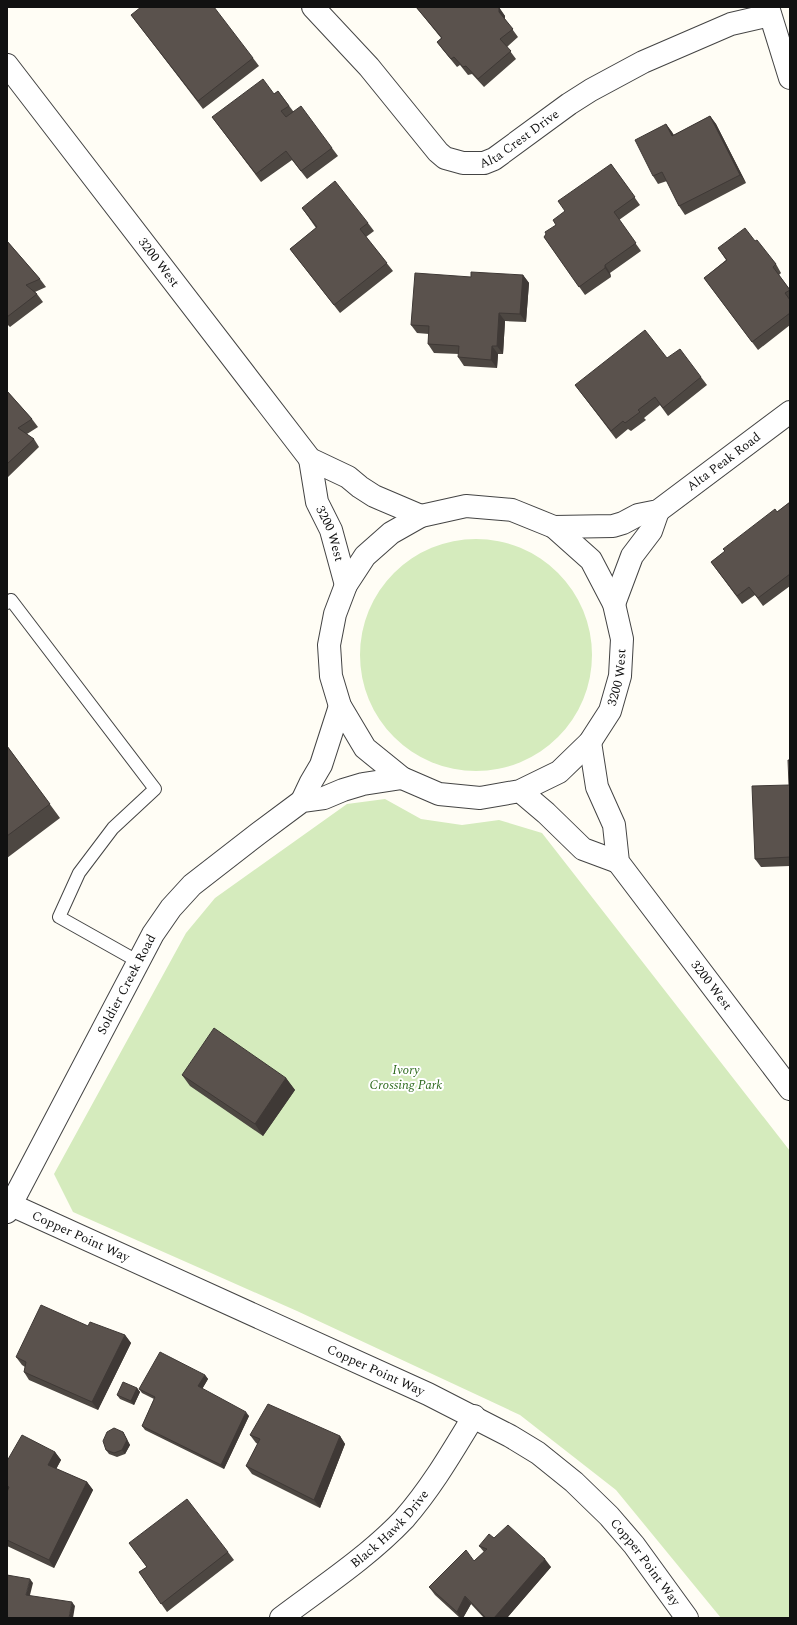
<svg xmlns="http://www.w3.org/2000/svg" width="797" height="1625" font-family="Spectral,serif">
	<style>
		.green { fill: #d5ebbd }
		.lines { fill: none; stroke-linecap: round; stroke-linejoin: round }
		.service-casing { stroke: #444; stroke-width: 14 }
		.minor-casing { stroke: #444; stroke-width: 24 }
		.tertiary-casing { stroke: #444; stroke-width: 24 }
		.service { stroke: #fff; stroke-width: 12 }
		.minor { stroke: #fff; stroke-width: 22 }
		.tertiary { stroke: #fff; stroke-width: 22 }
		.wall { fill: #4d4742 }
		.shaded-wall { fill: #3f3936 }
		.building { fill: #5a524d; stroke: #3f3936 }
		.labels { text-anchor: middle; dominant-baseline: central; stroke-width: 4; stroke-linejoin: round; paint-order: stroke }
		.street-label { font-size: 13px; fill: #111; stroke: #fff }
		.park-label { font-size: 13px; font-style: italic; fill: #2f6b1f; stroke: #fff }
	</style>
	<rect width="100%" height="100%" fill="#fffdf5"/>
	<path class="green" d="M360 655a116 116 0 1 1 232 0a116 116 0 1 1-232 0Z
		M385 799 421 819 462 825 499 820 542 833 790 1151V1618H721L616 1490 520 1415 297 1311 73 1212 54 1174 186 933 215 898 347 804Z"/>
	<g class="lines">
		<defs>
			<path id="service" d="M7 603 11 600 155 789 113 828 79 873 59 917 139 962"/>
			<g id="minor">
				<path id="s1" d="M313 7 369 67 438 152 445 158 463 163H484L494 159 569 104 591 90 643 62 731 24 770 15"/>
				<path d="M768 7 790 78"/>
				<path id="s2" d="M554 527 613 526 623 523 638 515 658 511 790 412"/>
				<path d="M614 604 632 556 651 531 658 511"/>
				<path d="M302 801 311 782 321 765 340 706"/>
				<path id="s3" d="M7 1203 428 1394 510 1436 538 1453 574 1482 609 1516 634 1545 687 1618"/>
				<path id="s4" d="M7 1212 153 934 171 908 192 885 259 833 302 801 324 798 343 790 363 784 402 778"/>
				<path id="s5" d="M281 1618C322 1587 368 1557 404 1519 432 1487 452 1452 474 1416"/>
			</g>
			<g id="tertiary">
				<path id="s6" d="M7 65 310 459 348 477 360 487 374 496 421 516"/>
				<path id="s7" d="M310 459 317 502 331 530 346 585"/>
				<path id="s8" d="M590 742 597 787 614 825 618 862 790 1089"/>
				<path id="s9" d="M520 791 559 772 590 742 610 711 620 676 622 639 614 604 591 560 554 527 512 510 466 506 421 516 391 533 365 556 346 585 335 614 329 645 331 676 340 706 365 748 402 778 439 794 480 798 520 791 546 813 583 849 618 862"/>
			</g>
		</defs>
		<use href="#service" class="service-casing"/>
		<use href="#minor" class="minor-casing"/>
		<use href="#tertiary" class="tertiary-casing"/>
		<use href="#service" class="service"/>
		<use href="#minor" class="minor"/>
		<use href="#tertiary" class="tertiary"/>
	</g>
	<path class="wall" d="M416 7H499L505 16V19L518 37 507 47 516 59 484 87 472 74 468 75 460 65 457 67 443 50 437 42 441 38Z
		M131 15 253 58 259 66 203 109Z
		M278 91 293 111 332 148 338 156 307 179 292 160 261 182 212 117 274 94Z
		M710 116 716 124 746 183 685 215 679 206 667 181 658 184 653 176 666 124 674 135Z
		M611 164 640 205 619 220 641 251 610 273 611 277 585 295 544 237 556 225 565 211Z
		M302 208 368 223 374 231 366 237 393 271 340 313 290 249 316 228Z
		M7 241 40 279 46 287 35 292 37 294 43 302 10 327 7 324Z
		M755 241 776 264 781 273 779 275 790 290V325L758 350 704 278 726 260 718 248Z
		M523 275 529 283 526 322 505 321 503 354H498L497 368 464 366 458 357 459 354 434 353 428 344 429 334 417 333 411 325 471 277Z
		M667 358 701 377 707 385 668 416 660 405 644 418 646 420 631 431 628 429 616 439 575 385Z
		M7 391 32 419 38 427 27 434 34 439 39 447 7 478Z
		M790 502V586L763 606 755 595 742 604 711 562Z
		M7 746 60 818 7 858Z
		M790 760V866L761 867 755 859 789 785Z
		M182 1075 286 1078 295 1090 263 1136 190 1086Z
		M88 1326 125 1335 131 1343 98 1410 29 1380 24 1372 25 1367 22 1365 16 1357Z
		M205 1375 208 1379 202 1389 249 1416 224 1469 145 1430 142 1426 154 1399 142 1393 139 1389Z
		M137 1388 140 1392 134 1405 120 1399 117 1395Z
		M123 1432 130 1445 125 1454 117 1457 109 1454 106 1450Z
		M250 1435 340 1436 345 1444 320 1508 252 1474 246 1466 258 1444 256 1443Z
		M55 1452 61 1460 56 1469 87 1482 93 1490 54 1568 7 1546V1461Z
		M494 1538 551 1567 507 1618H484L471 1604 463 1618H460L435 1595 429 1587 474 1561 484 1552 479 1546Z
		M129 1543 228 1552 234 1560 167 1612 139 1572 147 1567Z"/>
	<path class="shaded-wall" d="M499 8 505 16 504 20 499 12Z
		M710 116 716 124 746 183 740 175Z
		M666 124 672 132 678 144 672 136Z
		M605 265 610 273 611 277 605 268Z
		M523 275 529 283 526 322 520 314Z
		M499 313 505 321 503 354 497 346Z
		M492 346 498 354 497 368 491 360Z
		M286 1078 295 1090 263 1136 255 1124Z
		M125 1335 131 1343 98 1410 92 1402Z
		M205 1375 208 1379 201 1391 198 1386Z
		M137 1388 140 1392 134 1405 131 1401Z
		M246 1412 249 1416 224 1469 221 1465Z
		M123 1432 130 1445 125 1454 122 1450Z
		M340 1436 345 1444 320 1508 314 1500Z
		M55 1452 61 1460 54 1473 48 1465Z
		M87 1482 93 1490 54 1568 49 1560Z
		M545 1559 551 1567 507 1618H494Z
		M30 1579 33 1583 29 1599 26 1595Z
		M465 1596 471 1604 463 1618H461L457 1612Z
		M72 1602 75 1606 73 1618H69Z"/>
	<path class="building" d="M141 7H214L253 58 198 101 131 15Z
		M416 7H499V12L513 29 500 39 511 51 478 79 466 66 463 67 454 57 451 59 437 42 442 38Z
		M263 79 274 94 278 91 289 106 281 111 286 117 301 106 332 148 301 171 286 151 256 174 212 117Z
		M710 116 740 175 679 206 662 172 653 176 635 140 666 124 672 136Z
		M611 164 635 197 614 212 636 243 605 265V268L579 287 544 237 546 234 545 232 556 225 553 220 565 211 558 201Z
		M335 181 368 223 360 229 387 263 334 305 290 249 317 227 302 208Z
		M745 228 755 241 757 240 776 264 773 267 790 290 785 293 790 300V313L752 342 704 278 727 260 718 248Z
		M7 241 40 279 26 285 37 294 7 317Z
		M471 272 523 275 520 314 499 313 497 346H492L491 360 458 357 459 346 428 344 429 326 411 325 415 273 471 277Z
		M645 330 667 358 680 349 701 377 663 408 655 397 638 410 640 412 625 423 623 421 611 431 575 385Z
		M7 391 32 419 18 428 34 439 7 464Z
		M790 502V574L758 598 749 587 737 596 711 562 725 551 723 549 775 509 777 512Z
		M7 746 50 804 7 836Z
		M788 760H790V857L755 859 752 786 789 785Z
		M214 1028 286 1078 255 1124 182 1075Z
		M41 1305 88 1326 90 1322 125 1335 92 1402 24 1372 26 1362 16 1357Z
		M160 1352 205 1375 198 1386 246 1412 221 1465 142 1426 155 1397 139 1389Z
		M123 1382 137 1388 131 1401 117 1395Z
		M268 1404 340 1436 314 1500 246 1466 260 1439 250 1435Z
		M114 1428 123 1432 127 1440 122 1450 114 1453 106 1450 103 1441 107 1432Z
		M22 1435 55 1452 48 1465 87 1482 49 1560 7 1540V1492L9 1487 7 1486V1461Z
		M187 1499 228 1552 161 1604 139 1572 147 1567 129 1543Z
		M508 1525 545 1559 494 1618H486L465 1596 457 1612 429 1587 466 1550 474 1561 487 1549 479 1546 489 1534 494 1538Z
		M7 1575 30 1579 26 1595 72 1602 69 1618H7Z"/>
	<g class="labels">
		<g class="street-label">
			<text stroke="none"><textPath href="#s1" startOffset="283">Alta Crest Drive</textPath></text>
			<text stroke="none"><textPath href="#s6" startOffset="249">3200 West</textPath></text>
			<text stroke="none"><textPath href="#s2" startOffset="189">Alta Peak Road</textPath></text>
			<text stroke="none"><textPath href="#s7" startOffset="78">3200 West</textPath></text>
			<text stroke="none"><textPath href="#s9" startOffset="158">3200 West</textPath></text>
			<text stroke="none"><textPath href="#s4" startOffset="257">Soldier Creek Road</textPath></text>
			<text stroke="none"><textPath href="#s8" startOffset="279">3200 West</textPath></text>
			<text stroke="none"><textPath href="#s3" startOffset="81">Copper Point Way</textPath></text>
			<text stroke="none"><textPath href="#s3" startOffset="405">Copper Point Way</textPath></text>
			<text stroke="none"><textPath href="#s5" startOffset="141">Black Hawk Drive</textPath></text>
			<text stroke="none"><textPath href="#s3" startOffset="741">Copper Point Way</textPath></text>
		</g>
		<g class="park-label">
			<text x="406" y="1070">Ivory<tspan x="406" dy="15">Crossing Park</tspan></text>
		</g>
	</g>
	<rect width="797" height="1625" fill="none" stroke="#111111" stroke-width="16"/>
</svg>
